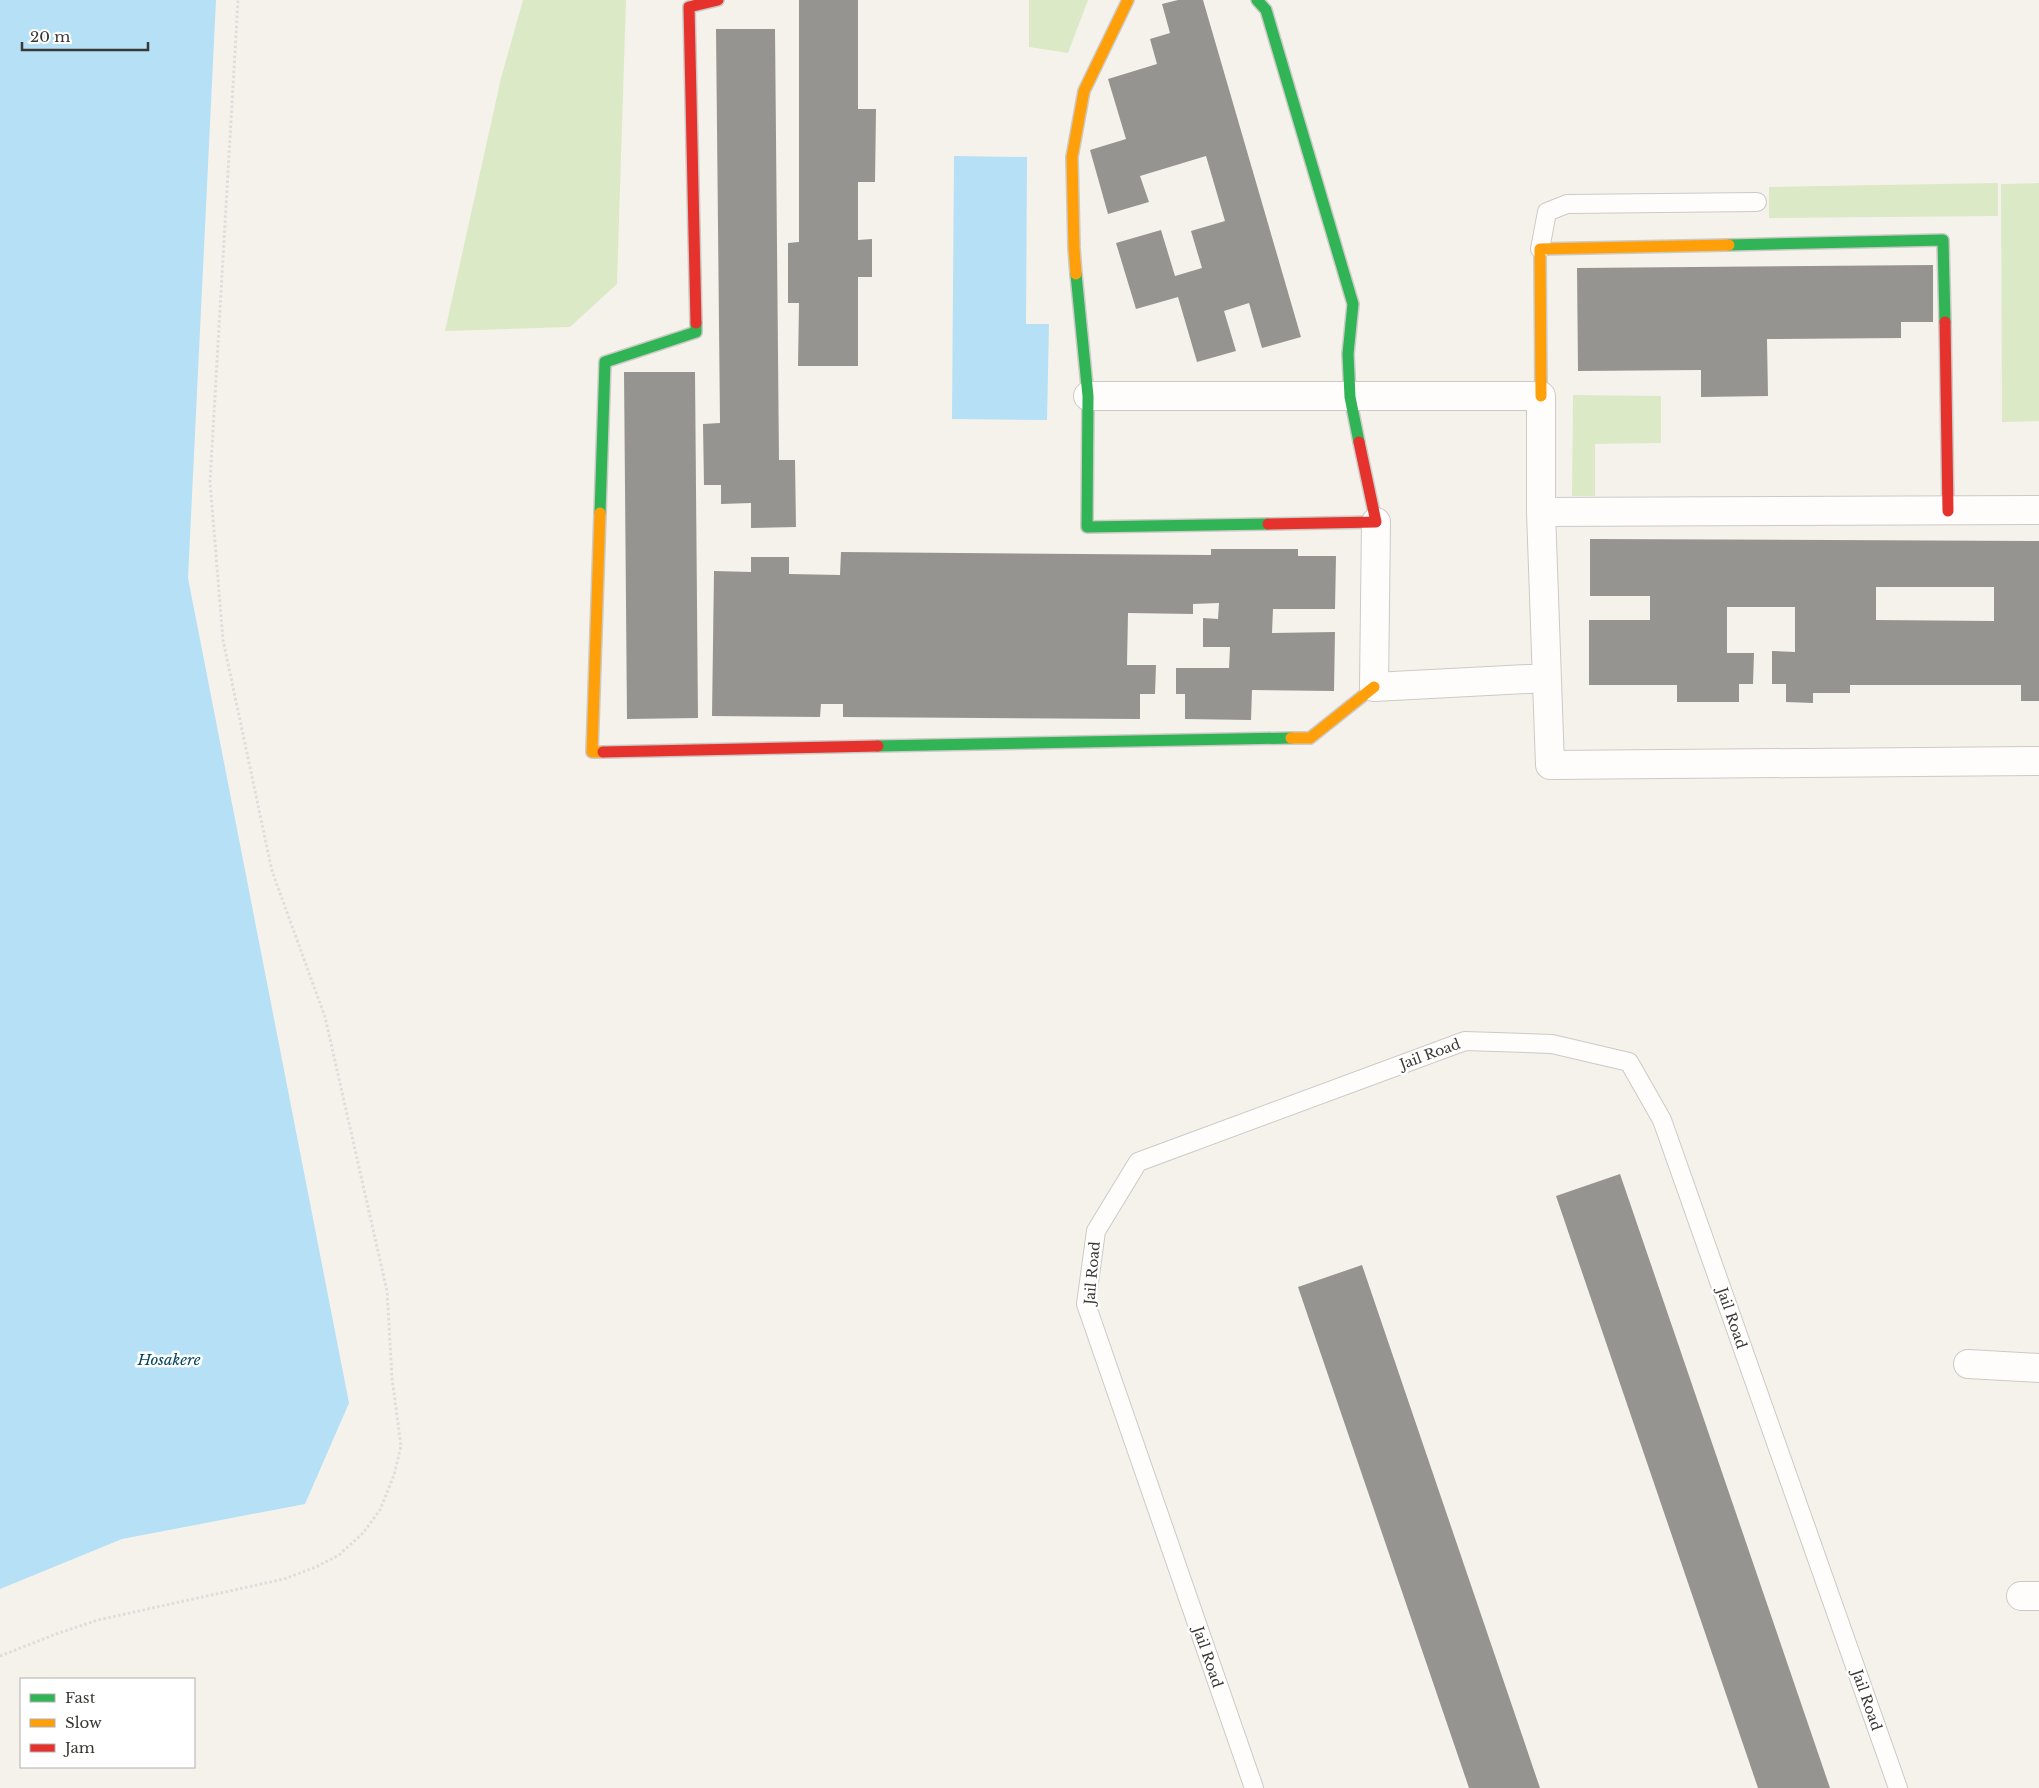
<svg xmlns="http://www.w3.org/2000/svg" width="2039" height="1788" font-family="'Libre Baskerville',serif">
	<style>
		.green { fill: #dce9c6 }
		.water { fill: #b5e0f5 }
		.building { fill: #969490; fill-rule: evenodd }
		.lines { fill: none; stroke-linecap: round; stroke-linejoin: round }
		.lane-casing { stroke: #cccac5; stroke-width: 20 }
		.street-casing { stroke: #cccac5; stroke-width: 30 }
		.fast-casing { stroke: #cccac5; stroke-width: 14 }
		.slow-casing { stroke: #cccac5; stroke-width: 14 }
		.jam-casing { stroke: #cccac5; stroke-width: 14 }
		.path { stroke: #dddddb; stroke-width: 3; stroke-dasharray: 2.5 2.5; stroke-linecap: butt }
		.lane { stroke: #fefdfc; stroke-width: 18 }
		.street { stroke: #fefdfc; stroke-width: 28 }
		.fast { stroke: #30b455; stroke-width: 11 }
		.slow { stroke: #ff9f0a; stroke-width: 11 }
		.jam { stroke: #e5322d; stroke-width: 11 }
		.labels { text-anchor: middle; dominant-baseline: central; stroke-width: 5; stroke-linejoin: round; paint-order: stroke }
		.street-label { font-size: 14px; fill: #3a3834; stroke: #fff }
		.water-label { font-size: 15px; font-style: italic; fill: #004862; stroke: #fff }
	</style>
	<rect width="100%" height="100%" fill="#f5f2ec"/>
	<path class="green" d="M523 0H626L617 284 570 327 445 331 501 78Z
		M1029 0H1088L1068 53 1029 47Z
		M1998 183V216L1769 218V187Z
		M2039 183V421L2002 422 2001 184Z
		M1573 395 1661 396V443L1595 444V496H1572Z"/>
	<path class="water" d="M0 0H216L188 578 349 1403 305 1504 122 1539 0 1589Z
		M954 156 1027 157 1026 324H1049L1047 420 952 419Z"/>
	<path class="building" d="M799 0H858V109H876L875 182H858V240L872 239V277H858V366H798L799 303H788V243L799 242Z
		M1178 0H1203L1301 337 1262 348 1249 303 1224 311 1236 351 1197 362 1178 297 1136 309 1116 243 1161 230 1175 276 1202 268 1191 231 1225 221 1206 156 1140 176 1149 202 1108 214 1090 150 1126 139 1108 79 1157 64 1150 39 1170 33 1162 4Z
		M716 29H775L779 460H795L796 527 751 528V503L721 504V485H704L703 424 720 423Z
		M1933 265V322H1901V338L1767 339 1768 396 1701 397V370L1578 371 1577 268Z
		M624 372H695L698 718 627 719Z
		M1590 539 2039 541V701H2021V685H1850V693H1813V703L1786 702V684H1772V651L1795 652V607H1727V653H1754L1753 684H1739V702H1677V685H1589V620H1650V596H1590ZM1876 587H1994V621L1876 620Z
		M1211 549H1298V556H1336L1335 609H1273L1272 633 1335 632 1334 691 1252 690 1251 720 1185 719V694H1176V668H1229L1230 647H1203V618L1218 619 1219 603 1193 604V614L1128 613 1127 665H1156L1155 694H1140V719L843 717V704H821L820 717 712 716 714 571 751 572V557H789V574L840 575 841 552 1211 555Z
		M1620 1174 1830 1788H1758L1556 1196Z
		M1362 1265 1540 1788H1469L1298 1287Z"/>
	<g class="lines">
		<defs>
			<path id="lane" d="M1540 249 1547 212 1567 204 1757 202
				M1254 1788 1086 1304 1096 1231 1138 1162 1465 1041 1552 1044 1629 1062 1662 1120 1898 1788"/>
			<path id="street" d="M1088 396H1541V512L2039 510
				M1541 512 1550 765 2039 761
				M1376 522 1374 687 1546 678
				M1968 1364 2039 1368
				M2021 1596H2039"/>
			<path id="fast" d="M1257 0 1266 10 1353 304 1348 354 1350 397 1359 442
				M1729 245 1943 240 1945 322
				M1076 274 1088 396 1087 527 1268 524
				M600 513 605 362 696 332V323
				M878 746 1291 738"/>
			<path id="slow" d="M1076 274 1074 248 1072 157 1084 91 1128 0
				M1541 396 1540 249 1729 245
				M600 513 592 752H603
				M1291 738H1310L1374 687"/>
			<path id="jam" d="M1945 322 1948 511
				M696 323 689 7 718 0
				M1268 524 1376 522 1359 442
				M603 752 878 746"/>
		</defs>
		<use href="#lane" class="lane-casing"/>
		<use href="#street" class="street-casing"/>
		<use href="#fast" class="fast-casing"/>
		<use href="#slow" class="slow-casing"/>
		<use href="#jam" class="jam-casing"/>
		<path class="path" d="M0 1656 56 1634 98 1620 284 1579 316 1567 339 1555 363 1533 380 1510 394 1475 401 1446 392 1378 387 1291 325 1017 272 871 223 640 210 482 238 0"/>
		<use href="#lane" class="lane"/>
		<use href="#street" class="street"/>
		<use href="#fast" class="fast"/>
		<use href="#slow" class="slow"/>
		<use href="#jam" class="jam"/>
	</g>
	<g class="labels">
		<g class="street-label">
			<text transform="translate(1430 1054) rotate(-20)">Jail Road</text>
			<text transform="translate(1092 1273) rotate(-85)">Jail Road</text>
			<text transform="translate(1732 1318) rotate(71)">Jail Road</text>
			<text transform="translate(1208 1657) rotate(71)">Jail Road</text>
			<text transform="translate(1867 1700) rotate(71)">Jail Road</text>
		</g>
		<g class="water-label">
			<text x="169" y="1359">Hosakere</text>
		</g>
	</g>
	<rect x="20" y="1678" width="175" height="90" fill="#ffffff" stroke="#b0afae"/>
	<rect x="30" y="1694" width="25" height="8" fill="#30b455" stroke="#b0afae"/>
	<text x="65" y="1703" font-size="15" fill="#3a3834">Fast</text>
	<rect x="30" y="1719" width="25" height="8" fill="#ff9f0a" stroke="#b0afae"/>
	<text x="65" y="1728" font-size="15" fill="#3a3834">Slow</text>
	<rect x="30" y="1744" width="25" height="8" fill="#e5322d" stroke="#b0afae"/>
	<text x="65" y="1753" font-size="15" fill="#3a3834">Jam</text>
	<path d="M22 42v8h126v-8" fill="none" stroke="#3a3834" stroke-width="2.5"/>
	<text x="30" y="42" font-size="15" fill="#3a3834" stroke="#ffffff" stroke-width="4" paint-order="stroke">20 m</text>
</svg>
